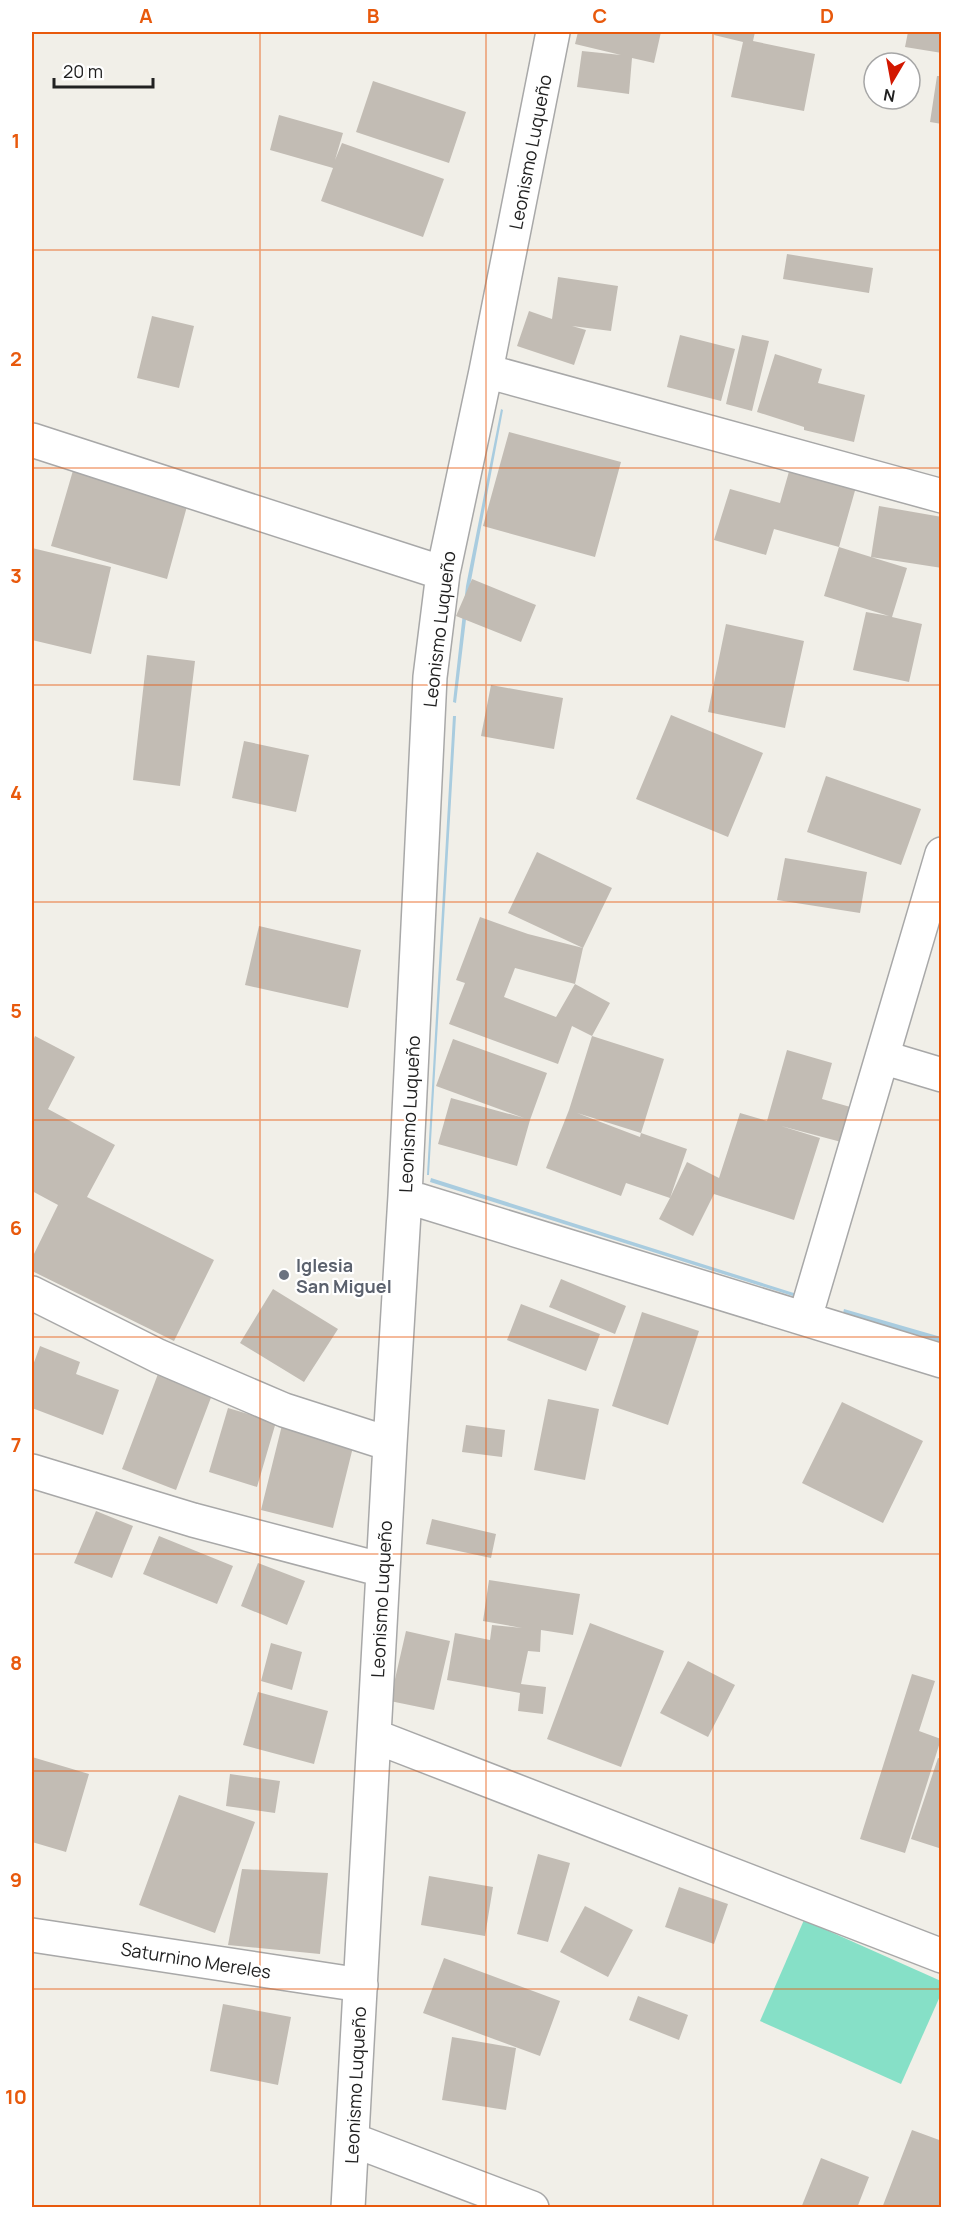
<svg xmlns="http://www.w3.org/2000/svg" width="973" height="2239" font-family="Manrope,sans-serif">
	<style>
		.pitch { fill: #86e0c7 }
		.water { fill: #a9ccdf }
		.building { fill: #c2bcb4 }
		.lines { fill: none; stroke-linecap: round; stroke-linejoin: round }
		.minor-casing { stroke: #a8a8a8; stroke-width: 36 }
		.minor { stroke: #fff; stroke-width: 33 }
		.grid { fill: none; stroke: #e8590c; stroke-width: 1.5; stroke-opacity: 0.55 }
		.worship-dot { fill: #6b7280; stroke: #fff; stroke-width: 2 }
		.labels { text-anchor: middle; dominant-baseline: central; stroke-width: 4.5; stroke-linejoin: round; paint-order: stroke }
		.street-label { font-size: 18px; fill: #212121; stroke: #fff }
		.worship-label { font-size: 18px; font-weight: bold; fill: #5b616d; stroke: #fff; text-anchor: start }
		.neatline { fill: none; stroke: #e8590c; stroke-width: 2 }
		.grid-label { font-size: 20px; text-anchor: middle; font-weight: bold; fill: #e8590c }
	</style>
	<rect width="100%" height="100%" fill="#f1efe8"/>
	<path class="pitch" d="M804 1920 941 1981V1994L901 2084 760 2021Z"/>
	<path class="water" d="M501 409 503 410 470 586 456 703 453 702 466 586Z
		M453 716H456L429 1175H427Z
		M431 1178 797 1294 796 1297 430 1182Z
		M844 1309 941 1337V1342L843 1313Z"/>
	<path class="building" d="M578 32H661L654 63 632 58 629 94 577 87 582 51 621 55 575 44Z
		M715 32H755L753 41 815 54 804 111 731 97 743 42 714 35Z
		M908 32H942V53L905 47Z
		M937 76H942V124L930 122Z
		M373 81 466 112 449 163 356 132Z
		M279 115 343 133 335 160 342 143 444 179 423 237 321 201 333 168 270 150Z
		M787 254 873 268 869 293 783 279Z
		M558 277 618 286 611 331 572 326 586 330 574 365 517 346 529 311 552 319Z
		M152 316 194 326 179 388 137 378Z
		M680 335 735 349 721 401 667 387Z
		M742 335 769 341 752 411 726 404Z
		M775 354 822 369 818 383 865 395 854 442 804 430V427L757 412Z
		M509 432 621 462 595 557 483 526Z
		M792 461 858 480 839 547 774 529 766 555 714 540 730 489 780 503Z
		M74 467 189 499 167 579 51 546Z
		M879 506 942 517V568L871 557 907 568 892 617 922 624 909 682 853 670 866 612 889 616 824 596 839 547 871 557Z
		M32 548 111 567 91 654 32 640Z
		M472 579 536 605 521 642 456 616Z
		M726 624 804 641 785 728 708 712Z
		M147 655 195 661 180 786 133 780Z
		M491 685 563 698 554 749 481 736Z
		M671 715 763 753 728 837 636 799Z
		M244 741 309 755 296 812 232 798Z
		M826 776 921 809 901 865 807 832Z
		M537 852 612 888 583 948 575 984 515 968 504 997 556 1017 575 984 610 1003 592 1036 664 1059 641 1133 577 1113 640 1137 641 1133 687 1149 670 1198 687 1162 719 1178 740 1113 767 1121 787 1050 832 1063 822 1099 854 1108 845 1143 781 1126 820 1138 794 1220 714 1194 693 1236 659 1219 670 1198 626 1183 621 1196 546 1168 569 1110 592 1036 572 1026 558 1064 449 1024 465 983 456 980 480 917 528 934 583 948 508 913Z
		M785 858 867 872 860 913 777 900Z
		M259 926 361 950 348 1008 245 985Z
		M35 1036 75 1057 48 1109 115 1145 87 1197 214 1260 174 1341 32 1271V1258L58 1205 32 1191V1044Z
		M453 1039 547 1073 530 1120 517 1166 438 1144 451 1098 524 1118 436 1086Z
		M561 1279 626 1306 615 1334 549 1307Z
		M273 1289 338 1329 304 1382 240 1343Z
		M521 1304 600 1334 586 1371 507 1340Z
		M642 1312 699 1331 668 1425 612 1406Z
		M40 1346 80 1362 76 1374 119 1390 103 1435 32 1408V1368Z
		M161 1366 215 1387 176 1490 122 1469Z
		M548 1399 599 1409 585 1480 534 1470Z
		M842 1402 923 1441 883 1523 802 1483Z
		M228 1408 276 1422 257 1487 209 1472Z
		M283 1421 355 1439 333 1528 261 1510Z
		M466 1425 505 1430 502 1457 462 1452Z
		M96 1511 133 1526 112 1578 74 1563Z
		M432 1519 496 1534 491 1558 426 1544Z
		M159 1536 233 1566 217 1604 143 1574Z
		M258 1563 305 1581 287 1625 241 1606Z
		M489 1580 580 1594 573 1635 541 1630 540 1652 528 1651 521 1684 546 1687 543 1714 518 1711 520 1693 447 1680 455 1633 490 1640 492 1625 522 1628 483 1621Z
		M590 1623 664 1651 621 1767 547 1739Z
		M406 1631 450 1641 434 1710 390 1701Z
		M271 1643 302 1652 292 1690 261 1681Z
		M688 1661 735 1685 708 1737 660 1713Z
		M912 1674 935 1681 919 1731 941 1739 905 1853 860 1839Z
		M258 1692 328 1711 314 1764 243 1745Z
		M32 1757 89 1774 66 1852 32 1842Z
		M938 1758 942 1759V1849L911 1839Z
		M230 1774 280 1781 275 1813 226 1806Z
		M179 1795 255 1822 215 1933 139 1905Z
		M538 1854 570 1863 548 1942 517 1934Z
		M242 1869 328 1873 320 1954 228 1945Z
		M429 1876 493 1887 485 1936 421 1925Z
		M679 1887 728 1904 714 1944 665 1927Z
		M585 1906 633 1930 608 1977 560 1952Z
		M444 1958 560 2001 540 2056 423 2013Z
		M638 1996 688 2015 679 2040 629 2020Z
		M223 2004 291 2017 278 2085 210 2071Z
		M452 2037 516 2048 506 2110 442 2100Z
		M912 2130 942 2141V2208H882Z
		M821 2158 869 2177 857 2208H801Z"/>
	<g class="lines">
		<defs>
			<path id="minor" d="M486 371 942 496
				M32 440 443 573
				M882 1057 942 1075
				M405 1196 942 1361
				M32 1293 158 1356 284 1410 390 1444
				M805 1318 942 854
				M32 1471 193 1520 383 1570
				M374 1736 942 1956
				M32 1935 361 1985
				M353 2140 532 2208
				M348 2208 390 1444 405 1196 430 677 443 573 486 371 553 32"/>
		</defs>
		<use href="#minor" class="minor-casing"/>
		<use href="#minor" class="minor"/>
	</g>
	<path class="grid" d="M260 32V2208M486 32V2208M713 32V2208M32 250H942M32 468H942M32 685H942M32 902H942M32 1120H942M32 1337H942M32 1554H942M32 1771H942M32 1989H942"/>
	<circle class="worship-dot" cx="284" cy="1275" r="6"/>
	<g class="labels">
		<g class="street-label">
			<text transform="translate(530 152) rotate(-79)">Leonismo Luqueño</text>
			<text transform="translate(439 629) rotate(-83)">Leonismo Luqueño</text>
			<text transform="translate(409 1114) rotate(-87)">Leonismo Luqueño</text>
			<text transform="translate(381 1599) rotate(-87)">Leonismo Luqueño</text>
			<text transform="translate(196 1960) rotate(9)">Saturnino Mereles</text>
			<text transform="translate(355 2085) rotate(-87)">Leonismo Luqueño</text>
		</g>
		<g class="worship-label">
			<text x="296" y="1265">Iglesia<tspan x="296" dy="21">San Miguel</tspan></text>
		</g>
	</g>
	<rect width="973" height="2239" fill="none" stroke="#ffffff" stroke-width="66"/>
	<g transform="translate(892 81) rotate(190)"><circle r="28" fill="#ffffff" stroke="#a6a6a6" stroke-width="1.5"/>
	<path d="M0-4.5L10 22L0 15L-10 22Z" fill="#d21700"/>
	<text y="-9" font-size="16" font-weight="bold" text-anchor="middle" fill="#212121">N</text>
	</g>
	<path d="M54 78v9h99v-9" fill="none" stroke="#212121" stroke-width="3"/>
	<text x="63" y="78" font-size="18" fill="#212121" stroke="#ffffff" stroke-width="4.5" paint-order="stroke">20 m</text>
	<rect x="33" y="33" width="907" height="2173" class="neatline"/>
	<g class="grid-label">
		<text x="146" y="23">A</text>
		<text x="373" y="23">B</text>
		<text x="600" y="23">C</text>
		<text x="827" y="23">D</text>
		<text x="16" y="148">1</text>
		<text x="16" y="366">2</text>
		<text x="16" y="583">3</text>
		<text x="16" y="800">4</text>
		<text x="16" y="1018">5</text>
		<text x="16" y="1235">6</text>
		<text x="16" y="1452">7</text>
		<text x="16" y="1670">8</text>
		<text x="16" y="1887">9</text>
		<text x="16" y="2104">10</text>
	</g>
</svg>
